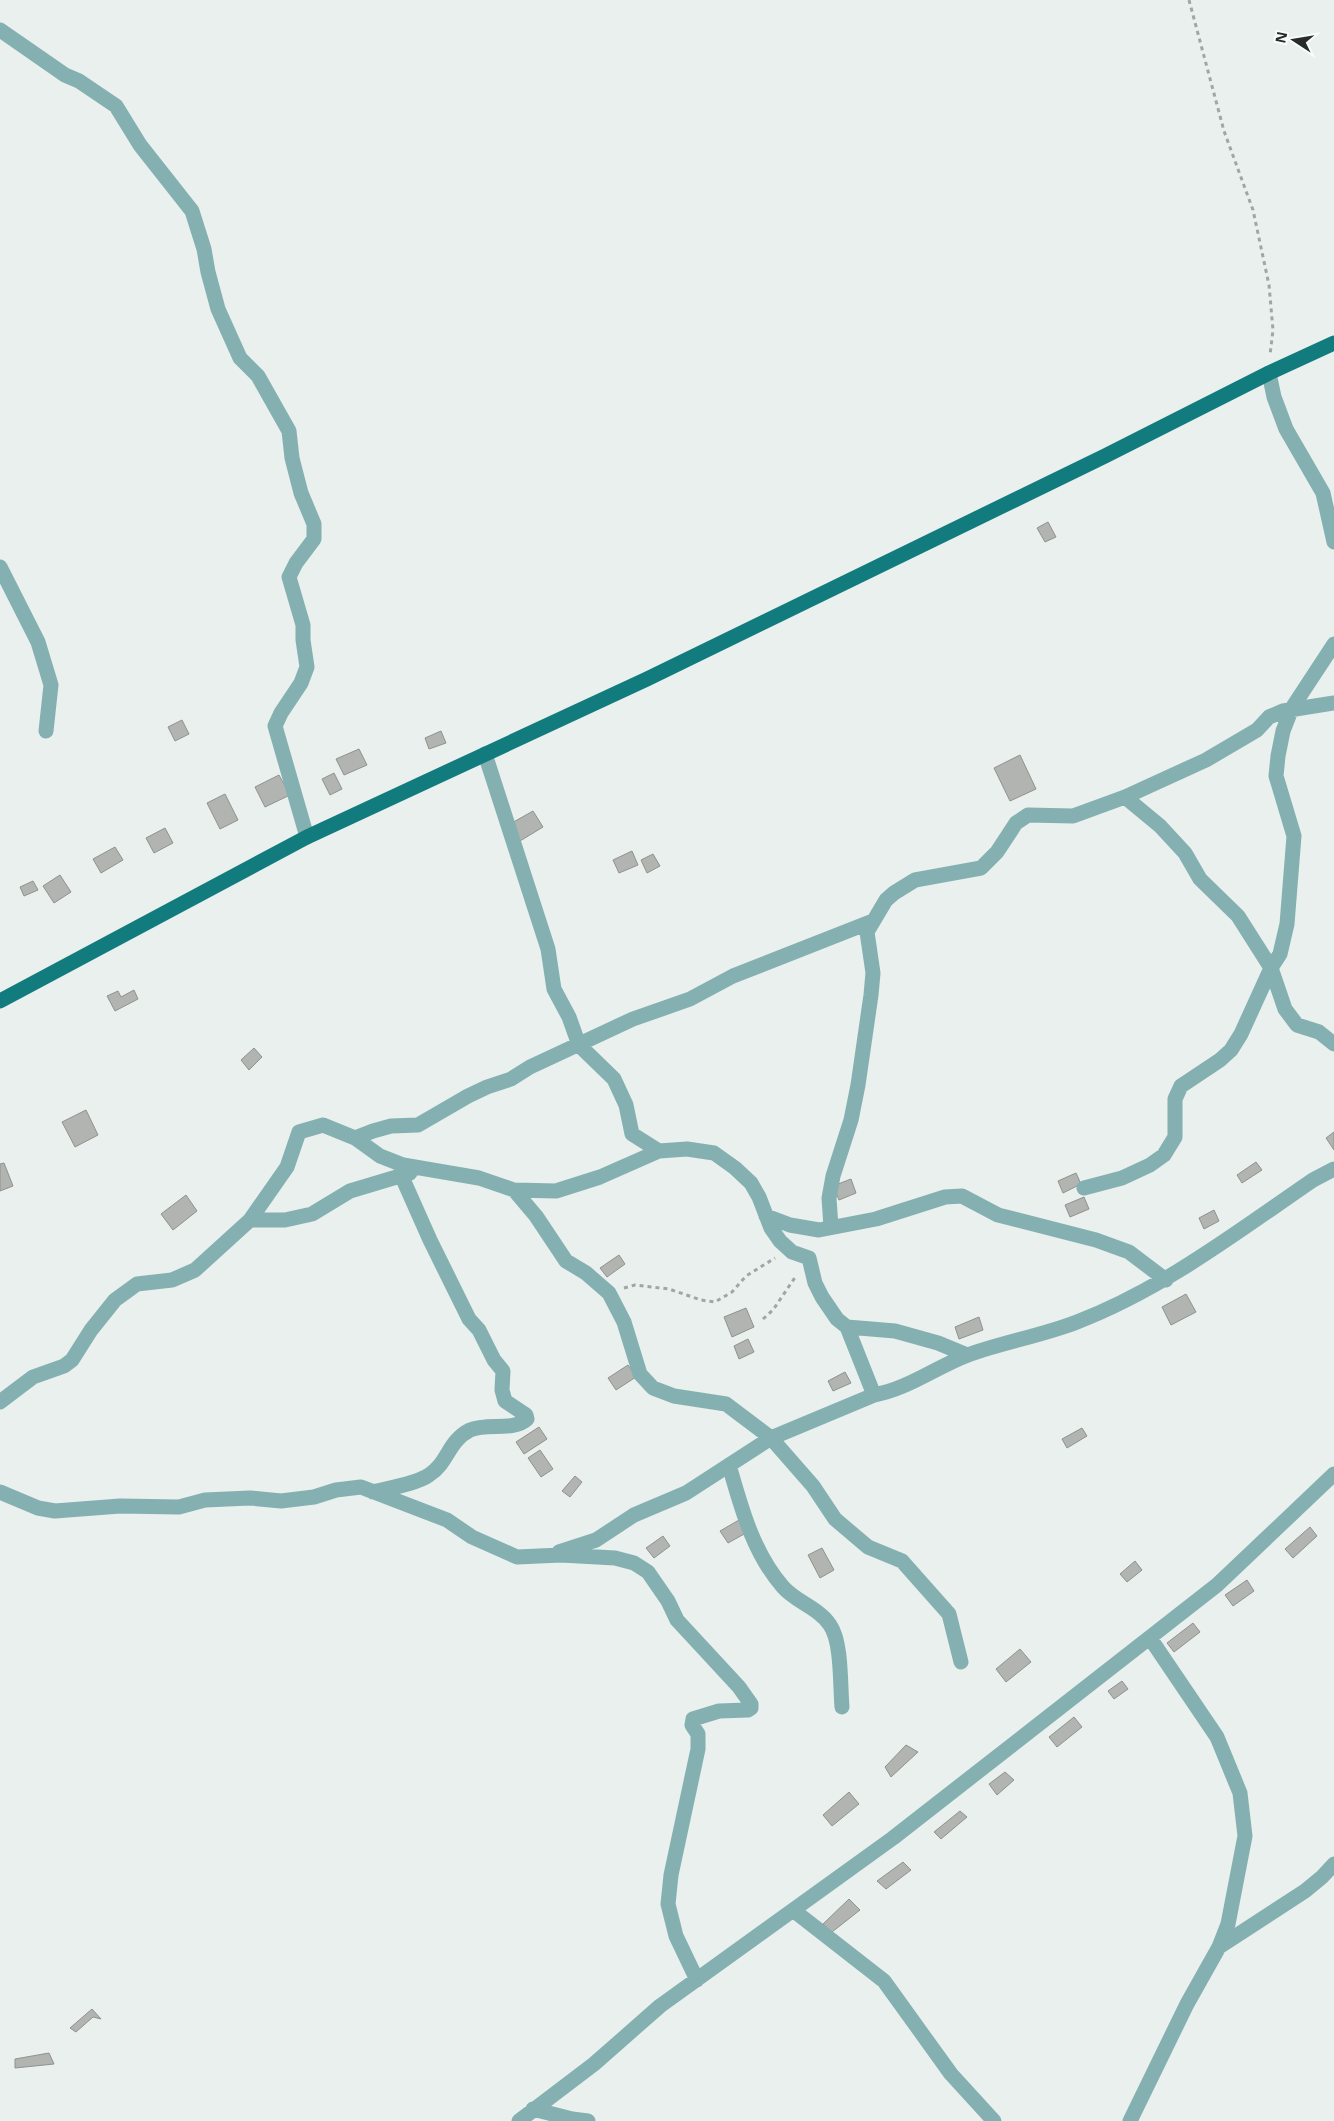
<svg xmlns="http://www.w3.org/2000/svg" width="1334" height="2121" font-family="'Open Sans',sans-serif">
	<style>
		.building { fill: #b1b4b0; stroke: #8f938e }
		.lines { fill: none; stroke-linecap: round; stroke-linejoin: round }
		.path { stroke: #a1a6a4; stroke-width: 3; stroke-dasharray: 4 4; stroke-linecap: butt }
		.street { stroke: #85b0b1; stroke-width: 15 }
		.primary { stroke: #117b7e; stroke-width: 15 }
	</style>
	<rect width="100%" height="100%" fill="#e9f0ed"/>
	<path class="building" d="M1048 522 1056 537 1045 542 1037 528Z
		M182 720 189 734 175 741 168 727Z
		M441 731 446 743 429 749 425 738Z
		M359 749 367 765 344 775 336 759Z
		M1020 755 1036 789 1010 801 994 768Z
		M334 773 342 789 330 795 322 779Z
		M279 775 290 795 265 807 255 787Z
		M225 794 238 820 220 829 207 803Z
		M533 811 543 827 520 841 510 824Z
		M165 828 173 843 154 853 146 838Z
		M115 847 123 860 101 873 93 859Z
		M632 851 638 865 619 873 613 860Z
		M653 854 660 866 647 873 641 860Z
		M60 875 71 892 54 903 43 886Z
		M33 881 38 890 24 896 20 887Z
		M134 990 138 999 115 1011 107 996 118 991 121 997Z
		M254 1048 262 1057 249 1070 241 1060Z
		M86 1110 98 1135 75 1147 62 1122Z
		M1334 1132V1150L1326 1138Z
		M1256 1162 1262 1170 1242 1183 1237 1175Z
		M4 1163 13 1186 0 1191V1164Z
		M1076 1173 1081 1184 1063 1193 1058 1181Z
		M851 1179 856 1193 839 1200 833 1186Z
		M186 1195 197 1211 173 1230 161 1214Z
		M1084 1197 1089 1209 1070 1217 1065 1205Z
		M1214 1210 1219 1221 1204 1229 1199 1218Z
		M619 1255 625 1264 607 1277 600 1268Z
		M1186 1294 1196 1312 1171 1325 1162 1307Z
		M746 1308 754 1327 732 1337 724 1317Z
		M979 1317 983 1330 959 1339 955 1327Z
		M748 1339 754 1352 739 1359 734 1346Z
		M628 1365 636 1377 616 1390 608 1378Z
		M845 1372 851 1383 833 1391 828 1381Z
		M539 1427 547 1439 524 1454 516 1442Z
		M1082 1428 1087 1436 1067 1448 1062 1439Z
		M540 1450 553 1469 541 1477 528 1458Z
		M575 1476 582 1482 570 1497 562 1491Z
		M739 1520 746 1533 728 1543 720 1531Z
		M1310 1527 1317 1536 1293 1558 1285 1549Z
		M663 1536 670 1546 654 1558 646 1548Z
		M822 1548 834 1570 820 1578 808 1555Z
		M1135 1561 1142 1570 1127 1582 1120 1574Z
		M1247 1580 1254 1591 1233 1606 1225 1595Z
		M1193 1623 1200 1632 1174 1652 1167 1643Z
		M1020 1649 1031 1662 1006 1682 996 1669Z
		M1122 1681 1128 1689 1114 1699 1108 1691Z
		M1074 1717 1082 1727 1057 1747 1049 1737Z
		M906 1745 918 1752 891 1777 885 1767Z
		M1005 1772 1014 1780 997 1795 989 1784Z
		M849 1792 859 1804 832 1826 823 1815Z
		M960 1811 967 1817 941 1839 934 1832Z
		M903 1862 911 1870 886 1889 877 1881Z
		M849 1899 860 1910 832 1932 823 1924Z
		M92 2009 101 2019 93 2017 76 2032 70 2028Z
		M49 2053 54 2064 15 2068V2059Z"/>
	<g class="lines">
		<path class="path" d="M1189 0 1224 131 1253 210 1269 285 1273 330 1270 355
			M624 1288 635 1285 669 1289 701 1300 715 1302 732 1292 746 1276 775 1258
			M763 1319 773 1310 796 1276"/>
		<path class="street" d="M0 30 65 75 79 81 116 106 140 145 192 211 204 249 208 272 218 309 240 358 258 376 289 431 292 458 301 493 314 524V539L296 563 289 577 303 625V640L307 667 301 683 281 713 275 726 307 837
			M1269 373 1274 397 1286 429 1323 493 1334 542
			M0 567 38 642 51 685 46 731
			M485 754 548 949 554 989 569 1017 579 1045 614 1079 626 1105 632 1134 659 1151
			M1125 797 1160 826 1185 853 1200 879 1238 916 1271 968 1285 1009 1297 1025 1319 1032 1334 1044
			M355 1138 373 1131 391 1126 418 1125 468 1096 487 1087 511 1079 530 1067 633 1019 690 999 733 976 873 921
			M1084 1188 1122 1178 1150 1165 1164 1155 1175 1137V1099L1181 1086 1220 1060 1231 1050 1241 1034 1271 968 1280 954 1287 924 1294 836 1276 776 1278 756 1283 731 1292 708 1334 644
			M514 1190 536 1216 566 1261 586 1273 609 1293 624 1322 640 1374 653 1388 674 1396 726 1404 771 1438 813 1486 835 1519 868 1547 902 1561 949 1614 961 1662
			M766 1216 790 1225 819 1230 876 1219 945 1197 962 1196 998 1215 1096 1240 1129 1252 1166 1280
			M250 1220H285L312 1214 350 1191 410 1173
			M831 1227 829 1198 833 1176 851 1120 858 1085 871 995 873 973 867 932 886 900 894 893 915 880 981 868 997 852 1016 823 1028 815 1073 816 1125 797 1206 760 1257 730 1269 717 1283 711 1334 703
			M847 1327 895 1331 938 1343 967 1355
			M0 1402 33 1377 64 1366 72 1360 91 1330 115 1300 137 1284 172 1280 195 1270 250 1220 287 1167 299 1132 323 1125 355 1138 380 1156 403 1165 479 1178 514 1190 556 1191 600 1177 659 1151 687 1149 714 1153 735 1168 751 1183 759 1197 771 1228 780 1241 792 1252 809 1258 815 1283 822 1297 837 1319 847 1327 874 1395
			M729 1465C741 1507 753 1553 783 1587 796 1602 819 1608 830 1625 842 1642 840 1685 842 1707
			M0 1492 38 1508 55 1511 120 1506 179 1507 205 1500 250 1498 281 1501 314 1497 336 1490 361 1487 447 1520 472 1537 517 1557 561 1555 615 1558 634 1563 648 1572 668 1601 677 1620 739 1687 751 1704V1708L748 1710 719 1711 693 1719 692 1725 698 1734V1749L671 1875 668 1904 676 1936 697 1980
			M373 1492C389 1488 416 1484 429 1475 448 1463 448 1441 470 1430 487 1422 513 1432 527 1419L526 1415 505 1401 502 1390 503 1371 494 1360 479 1330 469 1319 430 1240 402 1177
			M559 1552 596 1540 634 1515 686 1493 771 1438 874 1395C908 1389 936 1367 968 1355 1003 1342 1041 1336 1077 1322 1163 1289 1237 1232 1313 1180L1334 1169
			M793 1910 884 1981 951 2074 994 2121
			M1219 1947 1305 1891 1322 1877 1334 1864
			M533 2109 572 2119 588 2121
			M519 2121 594 2064 660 2006 893 1838 1217 1585 1334 1474
			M1130 2121 1187 2004 1219 1947 1228 1924 1245 1836 1240 1793 1217 1737 1150 1638"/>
		<path class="primary" d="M0 1001 307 837 647 679 1105 456 1269 373 1334 343"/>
	</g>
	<g transform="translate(1294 40) rotate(282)" stroke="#f7fdfa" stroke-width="4" paint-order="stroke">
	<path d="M0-4L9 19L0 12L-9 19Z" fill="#292b2a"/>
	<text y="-8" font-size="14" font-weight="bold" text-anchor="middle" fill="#292b2a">N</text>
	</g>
</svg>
